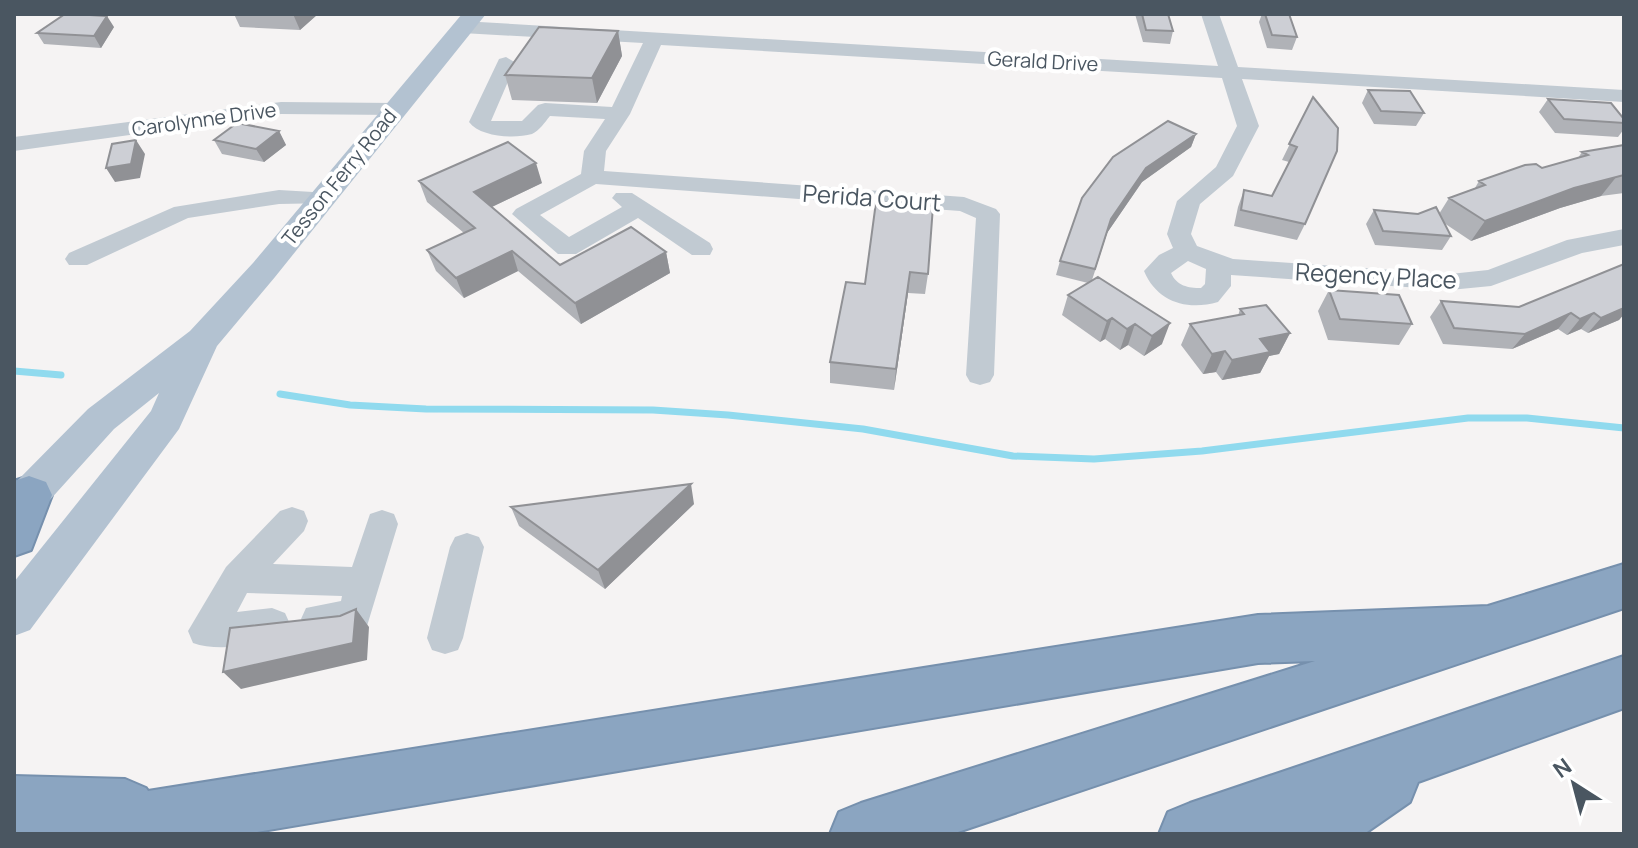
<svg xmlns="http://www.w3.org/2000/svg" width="1638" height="848" font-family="Manrope,sans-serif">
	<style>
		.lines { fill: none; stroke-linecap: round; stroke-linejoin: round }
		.stream { stroke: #90daee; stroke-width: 7 }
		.highway-casing { stroke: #7690ad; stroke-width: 4 }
		.minor { fill: #c1cad2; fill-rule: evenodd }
		.major { fill: #b3c2d1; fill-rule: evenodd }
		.highway { fill: #8ba5c1; fill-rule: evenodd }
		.wall { fill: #b0b2b7 }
		.shaded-wall { fill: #909195 }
		.building { fill: #cdcfd5; stroke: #909195; stroke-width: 2 }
		.labels { text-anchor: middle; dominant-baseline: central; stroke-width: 8; stroke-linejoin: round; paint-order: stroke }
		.far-street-label { font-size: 20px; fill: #4a5661; stroke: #fff }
		.street-label { font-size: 24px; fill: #4a5661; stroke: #fff }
	</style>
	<rect width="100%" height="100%" fill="#f5f3f3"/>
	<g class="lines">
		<path class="stream" d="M14 371 61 375
			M280 394 350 405 426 409 653 410 728 415 863 429 1013 456 1094 459 1202 451 1468 418H1527L1624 428"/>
		<defs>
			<path id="highway" d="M29 476 46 482 52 495 31 550 14 556V481Z
				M1624 564V608L952 834H830L839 812 861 803 1315 661 1258 663 245 834H14V776L125 779 146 788 148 791 1258 615 1488 606Z
				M1624 656V708L1418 782 1410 802 1364 834H1159L1168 812 1190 803Z"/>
		</defs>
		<use href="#highway" class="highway-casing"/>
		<path class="minor" d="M1201 14H1219L1238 67 1624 90V102L1242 79 1259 126 1233 176 1200 204 1191 234 1197 246 1233 259 1450 274 1488 270 1567 240 1624 229V245L1582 253 1491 286 1450 290 1231 275V286L1218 302C1187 311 1157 302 1144 271L1159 255 1173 248 1167 234 1177 201 1216 167 1237 126 1222 78 661 45 630 114 606 151 604 171 964 197 996 209 1000 214 994 375 990 382 980 385 970 382 966 375 976 218 960 211 596 184 540 215 569 237 622 207 612 198 616 193H632L710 243 713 249 710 255H692L638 218 576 254H558L512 214 516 209 581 174 584 151 605 119 550 116C545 122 539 131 532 134 514 139 480 137 469 122L499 59 506 57 516 63 491 121H522L538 105 545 103 612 107 643 43 462 33 453 27 462 21 1218 66ZM1188 261 1206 269 1205 284 1201 288C1188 288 1177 286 1171 273Z
			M281 102 395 103 405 109 395 115 281 114 14 151V137Z
			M279 190 330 193 334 198 330 203 279 204 188 218 87 265H69L65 259 69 253 174 207Z
			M292 507 304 511 308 521 304 531 273 564 352 567 370 514 382 510 394 514 398 524 367 626 319 635 306 630 301 619 306 608 341 601 342 596 247 593 237 612 272 608 285 613 290 624 285 635C260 645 218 652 193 643L188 631 226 567 280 511Z
			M467 533 479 537 484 547 463 638 458 650 445 654 432 650 427 638 450 547 455 537Z"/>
		<path class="major" d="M462 14H486L275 277 217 346 179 429 30 630 14 636V582L151 411 159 393 114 429 29 523 14 528V484L88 409 190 331 253 263Z"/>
		<use href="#highway" class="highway"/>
	</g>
	<path class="wall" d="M234 14H318L300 30 240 27Z
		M1135 14H1168L1173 31 1170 44 1143 42Z
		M1262 14H1289L1297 37 1292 50 1267 48 1259 22Z
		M114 27 101 48 44 44 37 33Z
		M618 31 622 56 597 103 512 100 505 75Z
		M1368 90 1424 113 1416 126 1374 124 1362 103Z
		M1313 97 1305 224 1297 240 1234 226 1238 207 1244 190 1272 196 1289 162 1282 160Z
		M1548 99 1624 119V129L1618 137 1555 133 1539 112Z
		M279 131 286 145 264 162 222 154 214 140Z
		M1196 134 1191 147 1142 182 1107 233 1092 280 1162 344 1144 356 1128 345 1120 350 1105 339 1100 342 1062 315 1068 295 1088 283 1056 275 1060 261 1082 198Z
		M1624 145V193L1601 196 1560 208 1471 241 1444 223 1451 236 1442 250 1375 245 1366 224 1374 210 1418 214H1439L1449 198 1475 188 1479 181 1542 168 1578 158 1582 152Z
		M419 181 542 183 492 207 560 265 666 252 670 273 581 324 518 271 464 298 436 271 427 250 464 233 427 202Z
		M876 202 928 274 925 294 908 293 894 390 830 383V362L865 284Z
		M1624 264V314L1619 320 1588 333 1581 329 1567 335 1558 329 1512 349 1443 344 1430 317 1441 301 1519 307Z
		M1329 290 1412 324 1399 345 1328 340 1318 311Z
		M1240 309 1290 333 1279 354 1269 356 1260 373 1222 380 1216 372 1203 374 1181 345 1190 324 1238 316Z
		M694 504 605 589 519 526 511 507Z"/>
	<path class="shaded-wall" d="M293 14H318L300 30Z
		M107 16 114 27 101 48 94 36Z
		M618 31 622 56 597 103 592 78Z
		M279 131 286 145 264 162 256 149Z
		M1196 134 1191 147 1142 182 1107 233 1091 283 1111 219 1146 168Z
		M136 140 145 154 140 178 115 182 106 168Z
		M536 163 542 183 481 212 474 192Z
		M1617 176 1601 196 1560 208 1471 241 1485 221 1574 188Z
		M512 251 518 271 464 298 456 278Z
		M666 252 670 273 581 324 575 303Z
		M910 272 908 293 894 390 896 369Z
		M1624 304V314L1619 320 1588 333 1601 318Z
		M1571 313 1558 329 1512 349 1525 334Z
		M1594 313 1581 329 1567 335 1580 319Z
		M1112 318 1105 339 1100 342 1107 321Z
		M1170 323 1162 344 1144 356 1152 336Z
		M1135 324 1128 345 1120 350 1127 329Z
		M1290 333 1279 354 1269 356 1260 373 1222 380 1232 360 1260 339Z
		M1225 351 1216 372 1203 374 1212 354Z
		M691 484 694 504 605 589 598 570Z
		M356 609 369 627 367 660 241 689 223 672Z"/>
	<path class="building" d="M65 14H72L107 16 94 36 37 33Z
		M1142 14H1168L1173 31 1146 30Z
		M1265 14H1289L1297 37 1272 35Z
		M539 27 618 31 592 78 505 75Z
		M1368 90 1410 91 1424 113 1381 111Z
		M1313 97 1338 128 1337 151 1305 224 1241 210 1244 190 1272 196 1297 147 1289 144Z
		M1548 99 1611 103 1624 119V123L1564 119Z
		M1168 121 1196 134 1146 168 1111 219 1095 269 1060 261 1082 198 1113 157Z
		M237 123 279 131 256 149 214 140Z
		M136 140 131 164 106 168 112 144Z
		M508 142 536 163 474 192 560 265 631 227 666 252 575 303 512 251 456 278 427 250 475 228 419 181Z
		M1624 145V175L1574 188 1485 221 1449 198 1485 185 1479 181 1525 165 1536 164 1542 168 1588 155 1582 152Z
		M876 202 933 206 928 274 910 272 896 369 830 362 846 282 865 284Z
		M1436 207 1451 236 1383 231 1374 210 1418 214Z
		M1624 264V308L1601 318 1594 313 1580 319 1571 313 1525 334 1454 328 1441 301 1519 307Z
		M1098 277 1170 323 1152 336 1135 324 1127 329 1112 318 1107 321 1068 295Z
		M1329 290 1399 295 1412 324 1340 319Z
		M1266 305 1290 333 1260 339 1270 352 1232 360 1225 351 1212 354 1190 324 1244 314 1240 309Z
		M691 484 598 570 511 507Z
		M356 609 353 643 223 672 230 628 340 616Z"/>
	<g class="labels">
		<g class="far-street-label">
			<text transform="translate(1043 61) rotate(3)">Gerald Drive</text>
			<text transform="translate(204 119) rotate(-8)">Carolynne Drive</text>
			<text transform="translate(339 177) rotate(-51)">Tesson Ferry Road</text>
		</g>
		<g class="street-label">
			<text transform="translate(872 197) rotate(4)">Perida Court</text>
			<text transform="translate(1376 275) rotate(3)">Regency Place</text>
		</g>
	</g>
	<rect width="1638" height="848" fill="none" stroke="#4a5661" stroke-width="32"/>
	<g transform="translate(1574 784) rotate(324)" stroke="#ffffff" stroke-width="6" paint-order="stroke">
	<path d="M0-6L14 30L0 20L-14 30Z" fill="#4a5661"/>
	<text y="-12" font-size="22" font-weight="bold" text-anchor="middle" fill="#4a5661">N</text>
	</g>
</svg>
